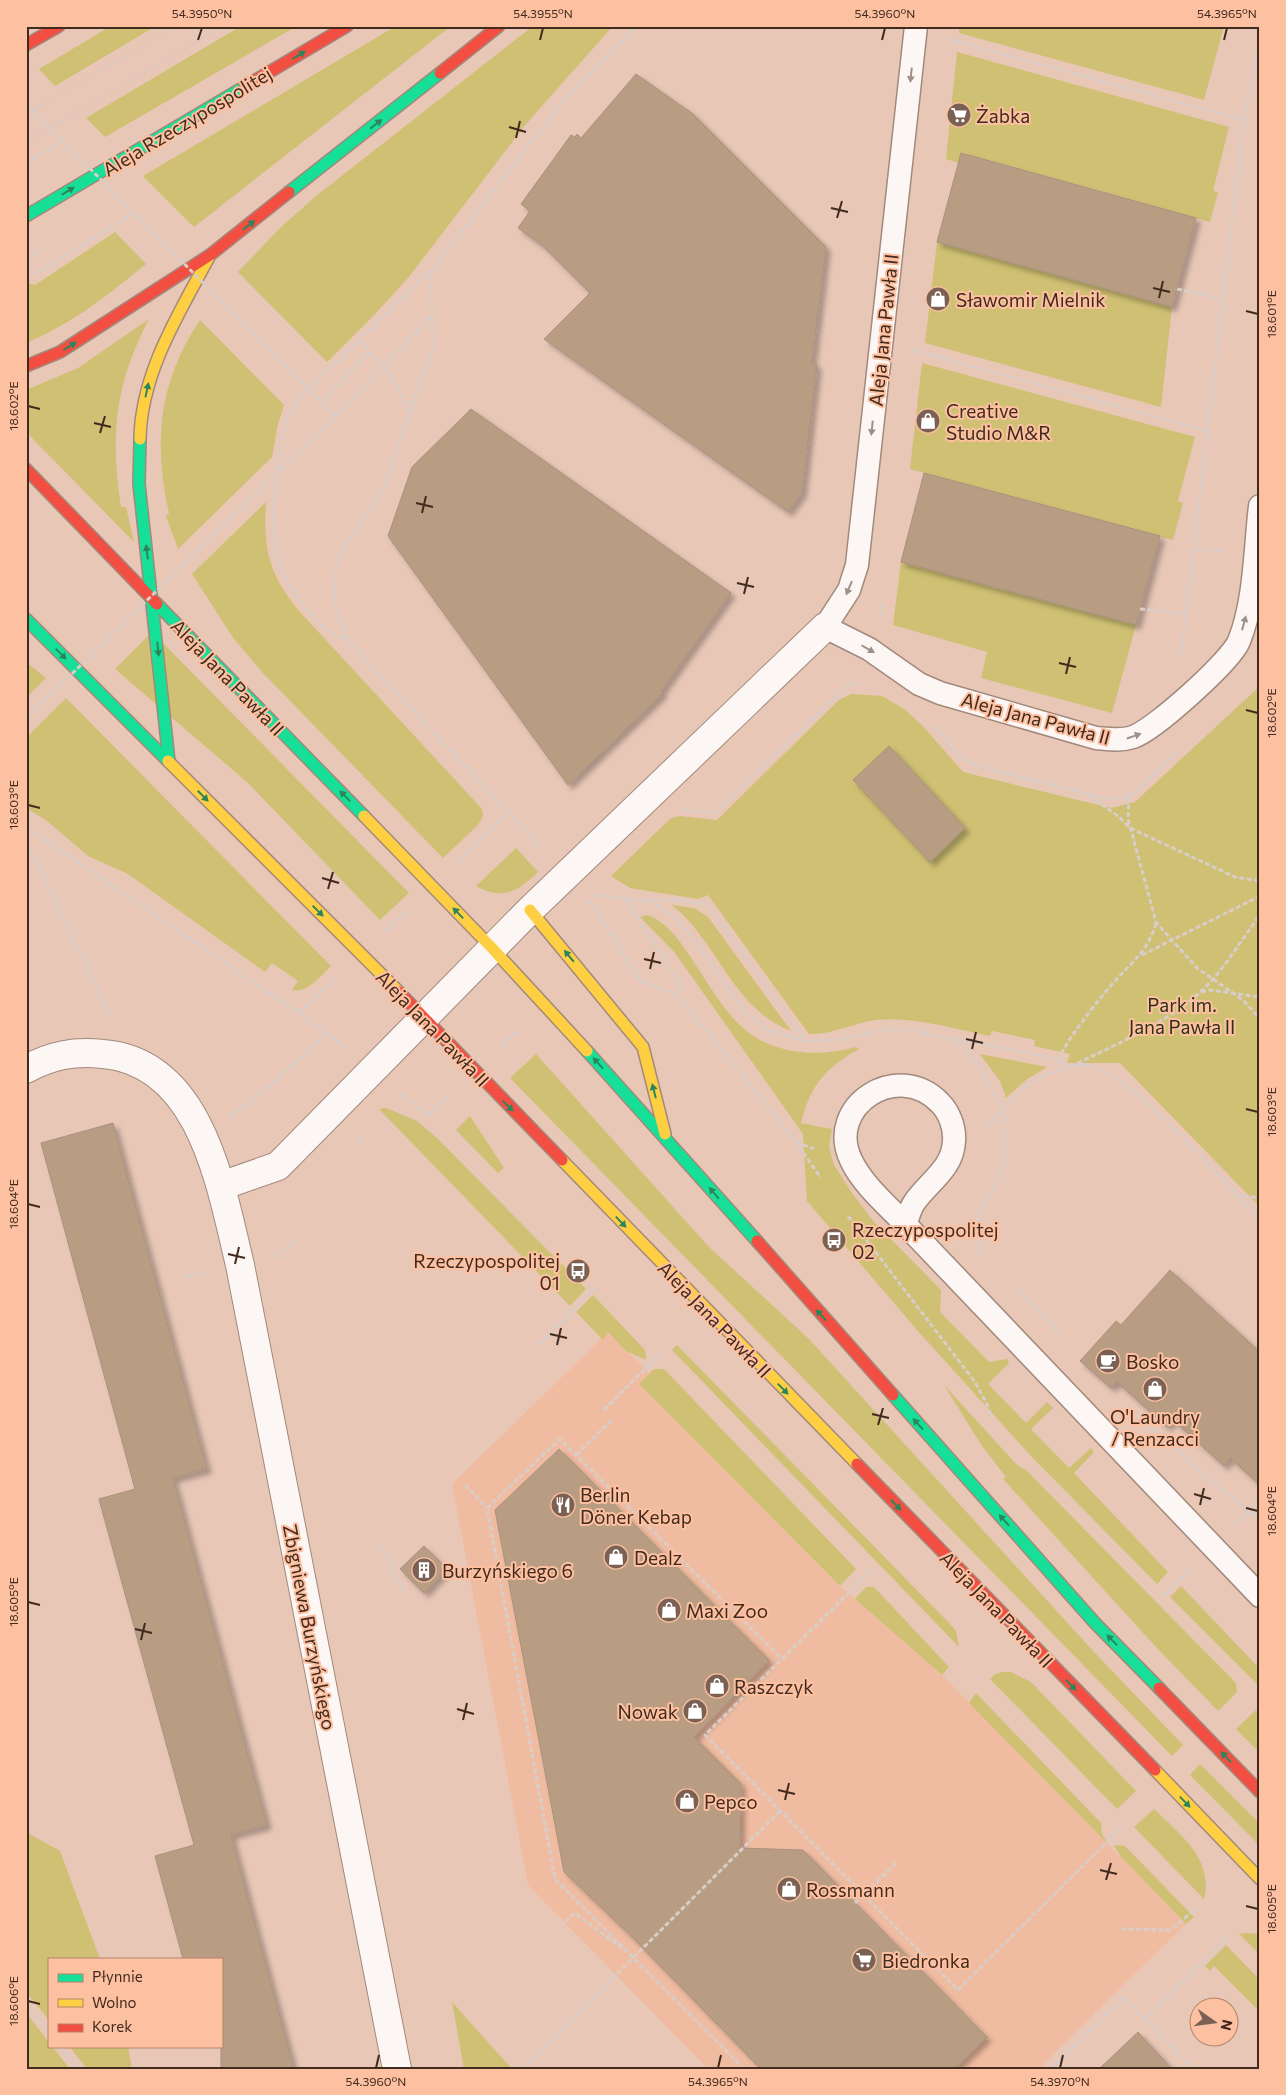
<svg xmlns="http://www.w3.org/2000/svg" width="1286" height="2095" font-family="Commissioner,sans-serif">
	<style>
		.built { fill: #f0bca1 }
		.green { fill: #cfc073 }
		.building { fill: #b99d83; stroke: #a89181; filter: url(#shadow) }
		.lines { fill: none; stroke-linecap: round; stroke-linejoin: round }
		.lane-casing { stroke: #a2897c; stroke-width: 25 }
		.street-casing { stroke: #a2897c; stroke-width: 30 }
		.fast-casing { stroke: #a2897c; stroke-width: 14 }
		.slow-casing { stroke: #a2897c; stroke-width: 14 }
		.jam-casing { stroke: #a2897c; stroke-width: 14 }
		.path { stroke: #d8cdc8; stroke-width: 3; stroke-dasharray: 5 2.5; stroke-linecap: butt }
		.lane { stroke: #fcf7f4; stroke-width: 22 }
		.street { stroke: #fcf7f4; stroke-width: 28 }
		.fast { stroke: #16e098; stroke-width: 11 }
		.slow { stroke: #ffcf43; stroke-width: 11 }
		.jam { stroke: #f24e42; stroke-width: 11 }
		.tram { stroke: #d3c9c4; stroke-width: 1 }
		.path-bridge { stroke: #d8cdc8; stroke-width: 3; stroke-dasharray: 5 2.5; stroke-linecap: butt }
		.oneway { fill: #2c855b }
		.oneway2 { fill: #9e9089 }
		.ticks { fill: none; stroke: #412a1e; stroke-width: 2 }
		.labels { text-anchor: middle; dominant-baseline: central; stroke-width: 4; stroke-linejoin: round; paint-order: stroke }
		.poi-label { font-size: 19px; fill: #412a1e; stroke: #fdc0a1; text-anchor: start }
		.street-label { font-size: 19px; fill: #412a1e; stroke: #fdc0a1 }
		.park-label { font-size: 19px; fill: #303018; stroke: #fdc0a1 }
		.neatline { fill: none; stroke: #412a1e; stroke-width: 2 }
		.ticks-label { font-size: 12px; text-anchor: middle; fill: #412a1e }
	</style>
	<defs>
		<filter id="shadow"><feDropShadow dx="4.5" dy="4.5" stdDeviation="2.5" flood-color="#0004"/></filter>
	</defs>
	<rect width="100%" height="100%" fill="#e8c7b6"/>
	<path class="built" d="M608 1332 649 1373 639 1384 840 1586 942 1675 1186 1924 1038 2069H708L528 1885 452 1484Z"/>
	<path class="green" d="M111 26H156L55 86 39 69Z
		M241 26H297L105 137 86 118Z
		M396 26H451L194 227 143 176Z
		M533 26H613L526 124 408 278 375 314 327 362 238 272 280 228 316 196Z
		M959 26H1224L1204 100 959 33Z
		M957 52 1229 127 1213 191 1218 192 1210 222 962 153 959 163 946 159Z
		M115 232 146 264C108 295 72 324 26 343V282L35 285Z
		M937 242 1172 307 1161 407 925 343Z
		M149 319C115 385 110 434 121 507H126L134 542 26 432V390L78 368Z
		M200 320 284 405 278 424 272 457 178 549 166 516 169 513C153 442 159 381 200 320Z
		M922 363 1195 437 1178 501 1183 503 1173 540 910 469Z
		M266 502C263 550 269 575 300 612L482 809 483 816 478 825 443 858 262 672 234 639 192 574Z
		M901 562 1006 591 1008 583 1047 594 1046 601 1136 625 1112 713 981 678 987 652 893 625Z
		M152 632 409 893 380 920 248 783 115 669Z
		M26 662 46 678 26 698Z
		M1260 686V1207L1120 1063H1067L1070 1054 1034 1046 1035 1040 992 1031 990 1036C953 1029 914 1016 876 1020 852 1023 833 1035 809 1034L708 895 698 899 630 888 611 876 671 818 680 816 717 820 839 700 851 694 882 696 904 709 921 724 963 772 1111 808 1135 802Z
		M66 698 331 966C321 975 308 994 292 990L298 981 272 963 265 972 128 874 88 856 46 820 26 808V738Z
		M516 848 538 872C519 891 502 901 476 886Z
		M672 905 694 908 708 917 791 1031C732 1008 719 943 672 905Z
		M647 915C666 921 679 940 690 956 706 980 726 1016 749 1033 779 1055 821 1057 856 1047L859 1049C825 1068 810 1086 801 1123L832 1129 829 1147 834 1165 852 1193 874 1222 941 1290 940 1312 989 1362 1007 1359 1009 1363 988 1384 1026 1423 1047 1402 1053 1408 1031 1429 1069 1468 1091 1448 1094 1452 1074 1473 1168 1572 1157 1584 1029 1454 917 1330 807 1201 803 1134 675 953 640 917Z
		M536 1054 709 1247 809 1339 1094 1652 1183 1745 1172 1756 510 1078Z
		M980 1054 1047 1067 1026 1080 1006 1098 1000 1081Z
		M386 1108 417 1121 437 1138 586 1289 570 1306 379 1109Z
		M470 1116 504 1168 498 1173 456 1130Z
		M593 1295 645 1350 646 1360 626 1351 608 1332 603 1340 576 1312Z
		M677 1345 950 1624 956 1631 959 1647 672 1350Z
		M654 1369H664L856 1569 840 1586 639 1384Z
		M944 1385 1018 1466 1026 1470 1236 1683 1237 1692 1218 1711 1156 1647 1003 1479 1006 1477 982 1446Z
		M1181 1586 1260 1669V1687L1170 1597Z
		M866 1587H874L949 1667 942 1675 855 1599Z
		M1003 1672H1011L1031 1682 1136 1791 1117 1809 990 1679 995 1674Z
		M976 1693 1101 1823 1102 1834 1108 1844 969 1703Z
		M1260 1710V1753L1236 1729 1255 1711Z
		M1200 1764 1260 1824V1846L1190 1775Z
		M1154 1809C1179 1834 1214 1858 1204 1899L1134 1827Z
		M26 1832 60 1851 100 1959H49V2020L26 1992Z
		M1117 1845 1125 1846 1194 1917 1186 1924 1121 1857 1114 1846Z
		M1246 1933 1260 1934V1955L1239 1934Z
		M1226 1945 1260 1980V2012L1214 1966 1210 1971 1205 1966Z
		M452 2002 512 2069H464Z
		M26 2013 49 2042V2046H52L70 2069H26Z
		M69 2046H128L132 2069H87Z"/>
	<path class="building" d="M636 74 693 114 826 247 812 362 817 365 802 493 788 512 544 339 590 293 543 246 518 228 530 211 521 204 571 135 575 137 577 134 581 138Z
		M961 153 1196 218 1172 307 937 242Z
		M471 409 731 593 661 691 663 693 568 785 388 536 412 467Z
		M924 473 1160 536 1136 625 901 562Z
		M889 746 965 828 930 862 853 780Z
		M113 1123 207 1469 173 1478 267 1825 231 1835 294 2069H221V1959H183L155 1856 194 1845 99 1499 135 1489 41 1143Z
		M1170 1270 1260 1352V1485L1230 1458 1224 1466 1173 1420 1167 1427 1117 1382 1111 1388 1080 1361 1116 1321 1121 1325Z
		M559 1449 769 1660 694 1737 741 1784 740 1848 803 1850 987 2037 954 2069H761L631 1936 564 1872 495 1510Z
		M424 1546 447 1569 424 1593 400 1569Z
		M1138 2032 1172 2069H1099Z"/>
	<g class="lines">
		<defs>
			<path id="lane" d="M916 26 857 565 849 590 825 627 869 649 919 684 940 693 1096 738C1109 739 1121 741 1133 737 1154 730 1231 661 1239 641 1255 602 1255 548 1260 506
				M905 1224C908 1218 910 1209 914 1203 928 1182 953 1169 954 1141 955 1127 949 1112 940 1103 898 1059 825 1106 851 1160 862 1184 887 1205 905 1224L1260 1596"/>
			<path id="street" d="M26 1069C52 1055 74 1051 103 1054 202 1062 221 1188 240 1265L397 2069
				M221 1186 278 1166 530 910 825 627"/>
			<path id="fast" d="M289 192 440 73
				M26 216 244 87
				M140 439 139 484 169 761
				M157 604 364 816
				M26 619 168 761
				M587 1051 757 1241
				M893 1395 1095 1623 1159 1688"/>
			<path id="slow" d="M140 439C141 374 178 315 208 259
				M168 761 399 992
				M364 816 492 948 587 1051
				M530 910 643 1047 665 1134
				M562 1160 857 1464
				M1155 1770 1260 1879"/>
			<path id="jam" d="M26 45 59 26
				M440 73 499 26
				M244 87 347 26
				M26 366 60 352 210 255 289 192
				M26 469 157 604
				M399 992 562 1160
				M757 1241 893 1395
				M857 1464 1155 1770
				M1159 1688 1260 1792"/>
		</defs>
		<use href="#lane" class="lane-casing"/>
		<use href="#street" class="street-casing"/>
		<use href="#fast" class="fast-casing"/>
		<use href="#slow" class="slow-casing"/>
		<use href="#jam" class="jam-casing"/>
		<path class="path" d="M948 39 1244 120
			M26 163 63 141
			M26 258 41 250
			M26 269 36 273 135 213
			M1177 289 1223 299
			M417 332 432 316
			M360 340 390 374 411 412
			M913 350 1208 431
			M321 402 370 352
			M1194 549 1224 551
			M881 603 882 619
			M1140 609 1187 614
			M347 639 337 614 334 593 336 567 344 546 382 494 433 347 431 271
			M1181 656 1244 120 1260 39
			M26 718 31 714
			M934 726 961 757 974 765 1108 799 1129 797 1180 749
			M1089 796 1118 816 1130 828 1235 877 1260 881
			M1129 797 1128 819 1156 922 1197 968 1243 1000 1260 1019
			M684 810 714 813 847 687 859 682
			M508 812 347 640 328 631 307 609 289 585 275 551 273 507 280 451 288 415 301 396 431 271 563 102 636 26
			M26 827 299 1013
			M26 842 113 1020
			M458 862 508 812 542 849
			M596 895 650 901 673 915 693 938 744 1011 768 1030 806 1041 838 1040 887 1029 911 1030 953 1039 979 1064 1003 1110 1005 1166 978 1218 977 1239 983 1257
			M624 899 679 981 678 995
			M589 900 640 981 678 995 795 1141 821 1178
			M650 900 670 899 707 904 806 1041
			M386 931 407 911
			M1142 955 1260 896
			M336 979 299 1013 347 1048
			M1201 992 1210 990 1260 997
			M954 1039 1045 1056 1072 1066C1118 1043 1178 1019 1212 980 1230 960 1244 936 1260 915
			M501 1045 518 1030
			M1059 1061C1062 1050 1068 1042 1074 1033 1086 1016 1100 998 1114 982 1133 961 1148 951 1156 923
			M399 1093 428 1115 450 1094
			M231 1116 266 1089 327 1033
			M986 1128C1000 1113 1015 1093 1032 1082 1043 1075 1076 1063 1089 1065 1131 1073 1226 1185 1260 1219
			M796 1142 814 1149
			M357 1146 362 1133
			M1236 1195 1260 1198
			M848 1216 975 1382 989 1408 990 1419
			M275 1258 295 1241
			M186 1276 205 1272
			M1016 1290 1048 1318 1059 1335
			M539 1344 595 1287
			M1125 1404 1209 1479 1260 1520
			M604 1410 660 1354
			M576 1455 613 1419
			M465 1485 487 1508
			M1235 1524 1260 1500
			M379 1542 404 1592
			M871 1571 705 1735 958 1990 1121 1828
			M1163 1596 1190 1569
			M855 1903 897 1862
			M565 1922 575 1913 623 1949
			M1121 1929 1171 1930 1198 1907
			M26 2004 49 2033
			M60 2046 77 2069
			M522 2069 780 1811
			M744 2069 555 1879 487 1508 560 1439 782 1659
			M1052 2069 1124 1998 1145 2019
			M1193 2069 1145 2019 1228 1938"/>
		<use href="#lane" class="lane"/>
		<use href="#street" class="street"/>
		<use href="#fast" class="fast"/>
		<use href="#slow" class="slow"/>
		<use href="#jam" class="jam"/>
		<path class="tram" d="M26 114 177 26
			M26 142 224 26"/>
		<path class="path-bridge" d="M26 104 335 416 31 714
			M335 416 417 332"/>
	</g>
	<defs><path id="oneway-solid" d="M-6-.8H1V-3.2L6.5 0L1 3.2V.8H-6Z" transform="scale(1.25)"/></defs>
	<g class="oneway">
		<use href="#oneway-solid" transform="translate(299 55) rotate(-31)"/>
		<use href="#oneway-solid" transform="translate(376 124) rotate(-38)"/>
		<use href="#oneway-solid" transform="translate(68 191) rotate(-31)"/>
		<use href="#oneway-solid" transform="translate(249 225) rotate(-38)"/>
		<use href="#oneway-solid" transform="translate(70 346) rotate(-32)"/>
		<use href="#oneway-solid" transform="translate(147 390) rotate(-78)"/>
		<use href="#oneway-solid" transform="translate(147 552) rotate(-97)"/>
		<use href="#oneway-solid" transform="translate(158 649) rotate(84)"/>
		<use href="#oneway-solid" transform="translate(61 654) rotate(45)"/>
		<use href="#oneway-solid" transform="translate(203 796) rotate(45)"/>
		<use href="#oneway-solid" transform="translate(345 796) rotate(-134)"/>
		<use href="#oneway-solid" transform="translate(318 911) rotate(45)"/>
		<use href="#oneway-solid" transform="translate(458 913) rotate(-134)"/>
		<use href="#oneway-solid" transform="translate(569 956) rotate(-130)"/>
		<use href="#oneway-solid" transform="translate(598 1063) rotate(-132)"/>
		<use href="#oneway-solid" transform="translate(654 1091) rotate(-104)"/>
		<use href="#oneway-solid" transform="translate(508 1106) rotate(46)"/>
		<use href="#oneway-solid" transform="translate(714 1193) rotate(-131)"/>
		<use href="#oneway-solid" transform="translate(621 1222) rotate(46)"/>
		<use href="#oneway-solid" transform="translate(821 1315) rotate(-132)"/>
		<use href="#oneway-solid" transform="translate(783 1389) rotate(46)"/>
		<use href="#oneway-solid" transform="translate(918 1424) rotate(-132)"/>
		<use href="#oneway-solid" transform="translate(896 1505) rotate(46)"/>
		<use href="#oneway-solid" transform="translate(1004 1520) rotate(-132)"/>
		<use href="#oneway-solid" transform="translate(1112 1640) rotate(-134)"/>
		<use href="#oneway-solid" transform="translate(1071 1685) rotate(46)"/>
		<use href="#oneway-solid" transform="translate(1226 1757) rotate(-134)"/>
		<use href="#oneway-solid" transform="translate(1185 1802) rotate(46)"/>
	</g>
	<g class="oneway2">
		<use href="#oneway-solid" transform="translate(911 75) rotate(96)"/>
		<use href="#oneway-solid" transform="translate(872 428) rotate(96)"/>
		<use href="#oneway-solid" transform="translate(849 588) rotate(113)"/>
		<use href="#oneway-solid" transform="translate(1244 623) rotate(-75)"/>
		<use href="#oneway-solid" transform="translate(868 649) rotate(30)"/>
		<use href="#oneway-solid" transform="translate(1134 736) rotate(-19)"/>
	</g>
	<path class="ticks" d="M198 40 202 28M540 40 543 28M882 40 885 28M1224 40 1227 28M509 127 526 132M516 138 520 121M831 208 848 212M837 218 842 201M1153 288 1170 292M1159 298 1163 281M1246 311 1258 314M28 406 40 409M94 423 111 427M100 433 105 416M416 503 433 507M422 513 426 496M737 583 754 587M744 594 748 577M1059 663 1076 667M1066 674 1070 657M1246 710 1258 713M28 805 40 808M322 878 339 883M328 889 333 872M644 959 661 963M650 969 654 952M966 1039 983 1043M972 1049 976 1032M1246 1109 1258 1112M28 1204 40 1207M228 1254 245 1258M235 1264 239 1247M550 1334 567 1338M557 1345 561 1328M872 1414 889 1418M878 1425 883 1408M1194 1494 1211 1499M1200 1505 1204 1488M1246 1508 1258 1511M28 1602 40 1605M135 1629 152 1633M141 1640 145 1623M457 1709 474 1714M463 1720 467 1703M778 1790 795 1794M785 1800 789 1783M1100 1870 1117 1874M1106 1880 1111 1863M1246 1906 1258 1909M28 2001 40 2004M376 2068 379 2055M718 2068 721 2055M1060 2068 1063 2055"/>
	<defs>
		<symbol id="supermarket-disc" viewBox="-11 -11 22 22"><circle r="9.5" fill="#7b6153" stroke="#fdc0a1"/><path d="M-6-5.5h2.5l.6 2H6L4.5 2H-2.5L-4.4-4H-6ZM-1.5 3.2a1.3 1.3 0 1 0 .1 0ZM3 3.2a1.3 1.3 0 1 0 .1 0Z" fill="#fff"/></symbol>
		<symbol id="shop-disc" viewBox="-11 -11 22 22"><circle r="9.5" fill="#7b6153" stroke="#fdc0a1"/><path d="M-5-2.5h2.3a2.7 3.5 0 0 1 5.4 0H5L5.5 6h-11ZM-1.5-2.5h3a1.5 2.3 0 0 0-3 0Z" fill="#fff"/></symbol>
		<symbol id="bus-disc" viewBox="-11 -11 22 22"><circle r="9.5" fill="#7b6153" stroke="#fdc0a1"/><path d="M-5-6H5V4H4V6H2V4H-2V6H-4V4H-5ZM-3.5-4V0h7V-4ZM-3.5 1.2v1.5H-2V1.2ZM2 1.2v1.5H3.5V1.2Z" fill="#fff"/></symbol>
		<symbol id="cafe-disc" viewBox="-11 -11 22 22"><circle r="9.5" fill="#7b6153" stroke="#fdc0a1"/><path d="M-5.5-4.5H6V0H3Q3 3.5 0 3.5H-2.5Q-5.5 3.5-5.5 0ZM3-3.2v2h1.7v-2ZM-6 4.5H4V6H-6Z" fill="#fff"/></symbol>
		<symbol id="restaurant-disc" viewBox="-11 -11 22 22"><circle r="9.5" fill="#7b6153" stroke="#fdc0a1"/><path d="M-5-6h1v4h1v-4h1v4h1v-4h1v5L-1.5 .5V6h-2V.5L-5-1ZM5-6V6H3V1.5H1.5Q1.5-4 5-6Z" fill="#fff"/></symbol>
		<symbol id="building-disc" viewBox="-11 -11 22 22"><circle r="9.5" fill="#7b6153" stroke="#fdc0a1"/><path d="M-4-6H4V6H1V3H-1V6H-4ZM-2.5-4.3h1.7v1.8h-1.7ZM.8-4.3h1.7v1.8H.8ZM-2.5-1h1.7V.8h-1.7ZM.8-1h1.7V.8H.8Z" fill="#fff"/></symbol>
	</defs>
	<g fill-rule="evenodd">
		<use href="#supermarket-disc" x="945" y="101" width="28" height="28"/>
		<use href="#shop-disc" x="924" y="285" width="28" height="28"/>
		<use href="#shop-disc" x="914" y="407" width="28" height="28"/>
		<use href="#bus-disc" x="820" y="1226" width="28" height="28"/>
		<use href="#bus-disc" x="564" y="1257" width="28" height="28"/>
		<use href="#cafe-disc" x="1094" y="1347" width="28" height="28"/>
		<use href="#shop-disc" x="1141" y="1375" width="28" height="28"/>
		<use href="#restaurant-disc" x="549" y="1491" width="28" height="28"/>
		<use href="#shop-disc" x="602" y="1543" width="28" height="28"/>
		<use href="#building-disc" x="410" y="1556" width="28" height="28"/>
		<use href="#shop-disc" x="655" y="1596" width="28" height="28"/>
		<use href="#shop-disc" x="703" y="1672" width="28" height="28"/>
		<use href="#shop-disc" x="681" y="1697" width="28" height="28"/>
		<use href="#shop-disc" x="673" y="1787" width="28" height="28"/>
		<use href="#shop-disc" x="775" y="1875" width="28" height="28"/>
		<use href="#supermarket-disc" x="850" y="1946" width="28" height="28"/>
	</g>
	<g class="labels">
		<g class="poi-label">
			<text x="976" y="115">Żabka</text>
			<text x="956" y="299">Sławomir Mielnik</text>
			<text x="946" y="410">Creative<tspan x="946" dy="22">Studio M&amp;R</tspan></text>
			<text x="852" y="1229">Rzeczypospolitej<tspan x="852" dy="22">02</tspan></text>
			<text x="560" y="1260" text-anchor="end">Rzeczypospolitej<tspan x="560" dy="22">01</tspan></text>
			<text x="1126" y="1361">Bosko</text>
			<text x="1155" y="1416" text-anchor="middle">O'Laundry<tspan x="1155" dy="22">/ Renzacci</tspan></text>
			<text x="580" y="1494">Berlin<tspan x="580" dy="22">Döner Kebap</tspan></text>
			<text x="634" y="1557">Dealz</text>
			<text x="442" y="1570">Burzyńskiego 6</text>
			<text x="686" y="1610">Maxi Zoo</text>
			<text x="734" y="1686">Raszczyk</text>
			<text x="678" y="1711" text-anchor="end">Nowak</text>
			<text x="704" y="1801">Pepco</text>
			<text x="806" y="1889">Rossmann</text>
			<text x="882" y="1960">Biedronka</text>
		</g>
		<g class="street-label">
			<text transform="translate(187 121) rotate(-31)">Aleja Rzeczypospolitej</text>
			<text transform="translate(883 330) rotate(-84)">Aleja Jana Pawła II</text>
			<text transform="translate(228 677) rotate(46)">Aleja Jana Pawła II</text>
			<text transform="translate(1036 718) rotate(15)">Aleja Jana Pawła II</text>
			<text transform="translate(433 1028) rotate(46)">Aleja Jana Pawła II</text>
			<text transform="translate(715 1319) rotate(46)">Aleja Jana Pawła II</text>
			<text transform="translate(997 1609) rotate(46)">Aleja Jana Pawła II</text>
			<text transform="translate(310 1627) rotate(79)">Zbigniewa Burzyńskiego</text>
		</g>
		<g class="park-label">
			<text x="1182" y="1004">Park im.<tspan x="1182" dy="22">Jana Pawła II</tspan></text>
		</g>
	</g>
	<rect width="1286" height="2095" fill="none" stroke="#fdc0a1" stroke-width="55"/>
	<rect x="48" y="1958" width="175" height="90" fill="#fdc0a1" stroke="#b2846d"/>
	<rect x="58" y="1974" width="25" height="8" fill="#16e098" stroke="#b2846d"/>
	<text x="92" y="1982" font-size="15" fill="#412a1e">Płynnie</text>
	<rect x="58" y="1999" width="25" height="8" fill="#ffcf43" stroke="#b2846d"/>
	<text x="92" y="2008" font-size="15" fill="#412a1e">Wolno</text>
	<rect x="58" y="2024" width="25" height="8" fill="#f24e42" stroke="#b2846d"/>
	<text x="92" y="2032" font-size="15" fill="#412a1e">Korek</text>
	<g transform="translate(1214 2022) rotate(104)"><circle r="24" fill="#fdc0a1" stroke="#b2846d"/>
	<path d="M0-4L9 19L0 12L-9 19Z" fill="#7b6153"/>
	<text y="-8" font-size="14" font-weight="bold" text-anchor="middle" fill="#412a1e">N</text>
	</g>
	<rect x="28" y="28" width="1230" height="2040" class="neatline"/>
	<g class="ticks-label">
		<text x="202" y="18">54.3950°N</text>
		<text x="543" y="18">54.3955°N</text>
		<text x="885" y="18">54.3960°N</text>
		<text x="1227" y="18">54.3965°N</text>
		<text transform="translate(1272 314) rotate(-90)" y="4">18.601°E</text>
		<text transform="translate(14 406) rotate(-90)" y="4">18.602°E</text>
		<text transform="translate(1272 713) rotate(-90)" y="4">18.602°E</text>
		<text transform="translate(14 805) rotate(-90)" y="4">18.603°E</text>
		<text transform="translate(1272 1112) rotate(-90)" y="4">18.603°E</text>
		<text transform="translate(14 1204) rotate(-90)" y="4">18.604°E</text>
		<text transform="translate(1272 1511) rotate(-90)" y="4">18.604°E</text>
		<text transform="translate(14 1602) rotate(-90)" y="4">18.605°E</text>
		<text transform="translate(1272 1909) rotate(-90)" y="4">18.605°E</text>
		<text transform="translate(14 2001) rotate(-90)" y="4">18.606°E</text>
		<text x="376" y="2086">54.3960°N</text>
		<text x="718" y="2086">54.3965°N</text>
		<text x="1060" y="2086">54.3970°N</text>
	</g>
</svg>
